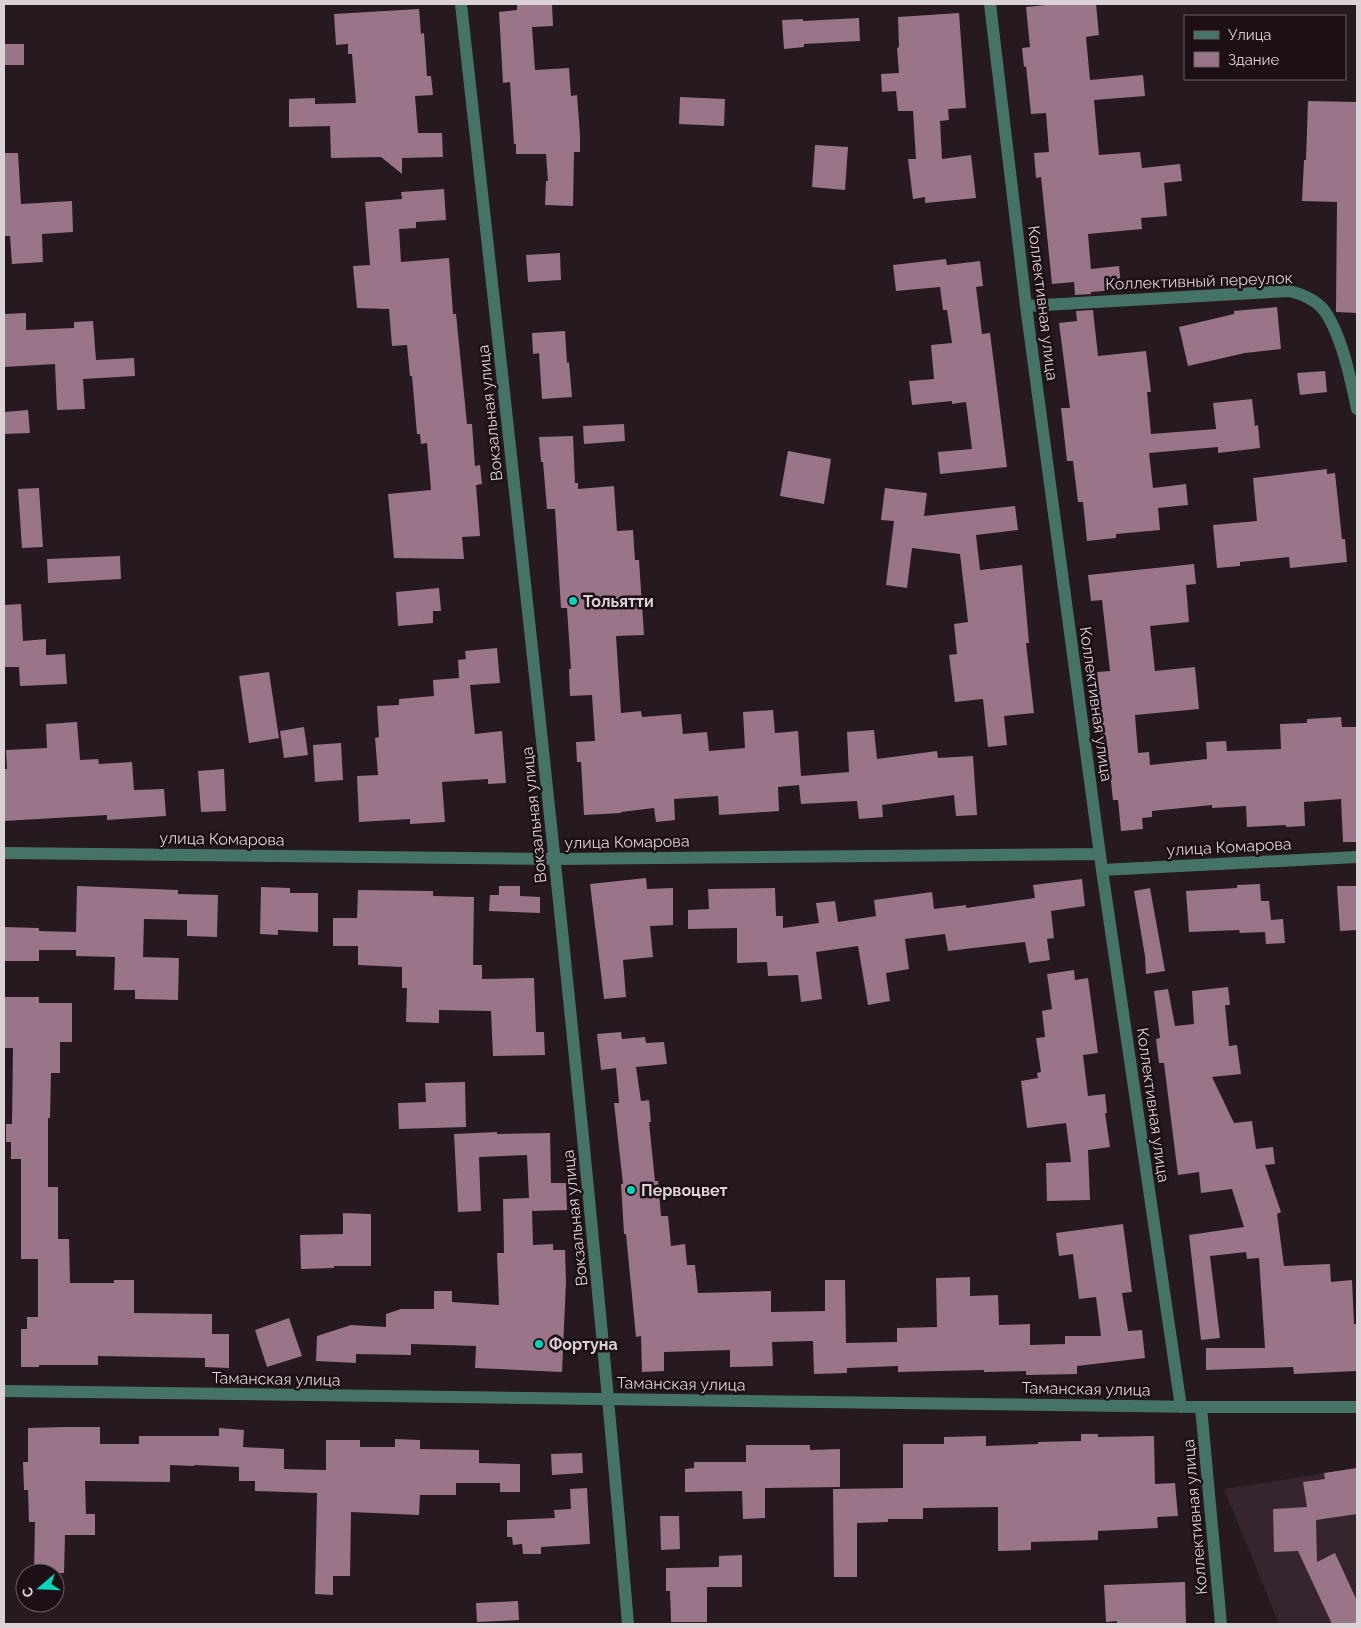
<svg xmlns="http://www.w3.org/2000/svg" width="1361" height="1628" font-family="Raleway,sans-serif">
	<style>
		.built { fill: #36242e }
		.building { fill: #9a7488 }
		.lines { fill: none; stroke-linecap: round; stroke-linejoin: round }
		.minor { stroke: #467368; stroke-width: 12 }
		.poi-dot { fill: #07d5b6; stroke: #1c1016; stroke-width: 2 }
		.labels { text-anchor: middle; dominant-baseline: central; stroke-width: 5; stroke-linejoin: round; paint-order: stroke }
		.street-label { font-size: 16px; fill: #dbd2d6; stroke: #1c1016 }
		.poi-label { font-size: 16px; font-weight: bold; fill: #dbd2d6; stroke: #1c1016; text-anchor: start }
	</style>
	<rect width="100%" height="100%" fill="#261920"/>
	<path class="built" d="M1357 1468V1624H1279L1224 1489Z"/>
	<path class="building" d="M517 4H552L553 26 532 27 535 70 569 68 571 96 577 95 580 135V152H574L573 206 545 205 546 181H548L546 154H516V144H514L510 82 503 83 499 12 517 10Z
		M1056 4H1096L1099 35 1086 37 1090 80 1143 75 1145 96 1094 100 1099 155 1140 152 1142 168 1180 164 1182 181 1164 183 1167 216 1141 218 1142 229 1088 234 1091 269 1119 266 1121 286 1113 287 1114 290 1091 292V294L1075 295 1074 282 1052 284 1041 177 1036 178 1034 153 1049 152 1046 113 1031 114 1026 66 1024 67 1022 48 1030 47 1026 7Z
		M419 9 421 34 424 33 427 76H431L433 95 415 96 418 133H442L443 157 402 158V174L381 157 331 158 330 126 289 127V99L315 98V104L356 103 352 54H348V44L336 45 334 14Z
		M959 13 966 108 948 109 949 120 940 121 942 159 971 155 976 198 925 203V197L913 199 908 159H916L913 111H898L896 91 882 92 881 74 899 73 897 48 899 47 898 17Z
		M859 18 860 41 804 44V47L784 49 782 20 803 19V21Z
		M4 44H24V65H4Z
		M680 97 725 99 724 126 679 124Z
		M1308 101 1357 102V313L1336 312 1337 202 1302 201 1304 160H1306Z
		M815 145 848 147 845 190 812 187Z
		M4 153H18L21 204 72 201 73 232 42 234 43 262 12 264 10 236H4Z
		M444 189 446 220 416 222V228L399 229 401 262 449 258 453 314H456L467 424H472L475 466 480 465 482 484 476 485 480 536 462 537 464 559 394 558 388 494 431 490 427 443 421 444 420 434H417L412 376H410L407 345 392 346 389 309 357 308 353 266 370 265 365 202 402 199 401 192Z
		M560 253 561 280 528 282 526 255Z
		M946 259 947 265 980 261 983 286 976 287 982 334 990 333 1007 467 940 474 938 452 972 449 966 402 952 404V401L912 405 909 381 934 379 931 345 952 343 947 310H943L940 287 896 291 893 265Z
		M1277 307 1281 349 1245 353 1188 366 1179 327 1234 314V311Z
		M1093 310 1098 356 1146 351 1151 392H1147L1151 434 1216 429 1213 403 1252 399 1255 426 1258 425 1260 448 1218 453V447L1149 453 1153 488 1186 484 1188 505 1158 508 1160 530 1116 534V538L1087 541 1083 502H1078L1073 461H1067L1061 408H1070L1059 323 1077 321 1076 311Z
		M26 313V330L74 328V322L93 321 96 360 134 358 135 376 83 379 85 409 57 410 55 364 4 367V314Z
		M565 331 567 363 569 362 572 397 542 399 539 353 533 354 532 333Z
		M1325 371 1327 392 1300 395 1297 373Z
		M28 410 30 433 4 434V412Z
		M624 424 625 441 584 444 583 426Z
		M573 436 575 483H578V489L614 486 617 531 633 530 635 560H639L644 635 616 636 621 713 641 711 642 717 681 714 683 734 707 732 709 751 745 748 743 712 773 710 775 733 798 731 801 776 849 772 847 732 874 730 877 759 937 751 938 758 973 756 977 815 956 816 954 795 882 805 883 817 859 819 857 801 801 804 799 785 778 787 779 811 719 815 718 796 674 799 675 820 656 822 654 808 621 812V813L584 815 581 762H577L576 742 595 741 592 695 570 696 569 669H571L567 608H561L555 509H547L543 462H541L539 437Z
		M788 451 831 459 824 504 780 496Z
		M1327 469V474L1335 473 1342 539H1345L1347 562 1290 568 1289 557 1240 562V566L1217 568 1213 525 1257 521 1253 478Z
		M39 488 43 547 22 548 18 489Z
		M885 488 927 493 924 516 1015 506 1018 530 976 535 980 570 1022 565 1029 643H1026L1034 713 1004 716 1007 745 988 747 983 699 955 702 949 655 957 654 954 624 968 622 960 554 912 548 907 588 886 585 894 521 881 520Z
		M120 556 121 579 48 583 47 559Z
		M1194 564 1196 584 1186 585 1189 622 1150 626 1155 671 1195 667 1199 709 1135 715 1138 753 1149 752 1150 765 1207 759 1206 742 1226 741 1227 751 1281 749 1280 724 1307 723V719L1341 717 1342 727H1357V842H1343L1341 799 1304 802 1305 826 1286 827V825L1247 827 1246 806 1212 808V805L1152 811V817L1142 818 1143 829 1121 831 1118 800H1113L1106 736H1101L1099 717H1101L1097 672 1110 671 1102 600 1091 601 1088 575Z
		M439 588 441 611H433V623L398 626 396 592Z
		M21 604 23 641 46 639V655L65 654 67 684 20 686 19 667H4V605Z
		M497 648 500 683 470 685 475 734 502 731 506 783 488 784V779L442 782 445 822 410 824V819L359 822 357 776 378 775 375 738 379 737 377 706 399 705V699L434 696 433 680 459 678 458 660 466 659 465 651Z
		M269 672 279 738 249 743 239 676Z
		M77 722 80 760 98 759 99 764 132 762 134 790 164 789 166 816 107 820V815L4 821V769H7L6 750 47 748 46 724Z
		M304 727 308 755 284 758 280 731Z
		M341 743 343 780 315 782 313 745Z
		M224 769 226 811 201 812 198 771Z
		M646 878 647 889 673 888V925L650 926 653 957 623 960 626 997 604 999 590 884Z
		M1082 879 1085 906 1051 911 1054 938 1047 939 1050 960 1029 963 1025 942 948 951 945 934 905 939 909 969 886 973 890 1001 868 1005 858 946 816 952 822 999 801 1002 798 975 768 976 767 962 737 963V928L688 929V910L709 909 708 889 775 888 776 916H783V928L819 923 816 903 835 901 838 922 876 916 874 900 932 892 934 909 966 905V908L1035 898 1033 885Z
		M1260 884 1261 901H1269L1271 920 1283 919 1285 943 1266 944 1265 932 1240 933 1239 930 1189 932 1186 891 1237 888V885Z
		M77 886 178 890V894L218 895 217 937 187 936V920L144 919 143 957 179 958 178 1000 135 999V990H114L115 957 76 956V950H39V961H4V927L39 928V931L76 932Z
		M499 886H520V896L540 897V913L489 911 490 895H499Z
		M1337 886H1357V930L1340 931Z
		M261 887 290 888V893H318V932L278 930V935L260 934Z
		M1150 888 1165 971 1146 974 1145 956 1134 891Z
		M358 890 433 891V896L474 897 473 965H482V979L534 978 536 1032H544L545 1055 493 1056 491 1011 439 1010V1023L406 1022 407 988H402V967L358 965V946H333V918H357Z
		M1074 970 1075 980 1088 978 1098 1053 1083 1055 1088 1096 1105 1094 1107 1113H1105L1110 1147 1088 1150 1090 1200 1047 1201 1046 1163 1071 1162 1066 1123 1027 1128 1021 1081 1038 1078 1037 1073 1041 1072 1036 1038 1045 1037 1042 1011 1052 1009 1047 974Z
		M1228 987 1230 1005H1225L1229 1046 1237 1045 1241 1074 1212 1077 1234 1123 1252 1121 1256 1149 1273 1147 1275 1164 1265 1165 1281 1212 1277 1214 1284 1266 1330 1264 1331 1282 1352 1280 1354 1324H1357V1371L1294 1374 1293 1367 1206 1370V1348H1265L1259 1258 1247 1259 1246 1252 1210 1256 1220 1338 1201 1340 1189 1235 1244 1227 1232 1189 1201 1193 1199 1172 1178 1175 1164 1063H1159L1156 1039 1160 1038 1154 991 1168 989 1175 1026 1194 1024 1192 991Z
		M4 997H39V1003H72V1042H60V1073H51L50 1118H48V1187H58V1239H69L70 1283H114V1280H134V1313L212 1314V1334H229V1368L205 1367V1358L98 1356V1365H39V1367H21V1329H27V1317H38V1259H21V1159H11V1142H6V1124H12L13 1048H4Z
		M621 1032 622 1039 645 1037 646 1043 664 1042 667 1064 636 1067 641 1101 649 1100 651 1122H649L655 1181H658L661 1216H668L671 1246 685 1244 687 1265H695L698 1293 771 1291V1312L825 1311V1280H845L846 1343 897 1342V1328L937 1327 936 1278 970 1277V1296L998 1295 999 1325 1030 1324V1345L1065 1344V1336H1101L1096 1297 1079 1299 1073 1254 1059 1256 1056 1233 1123 1224 1132 1292 1122 1293 1128 1331 1142 1330 1145 1358 1077 1366V1374L1026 1375V1371L984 1372V1370L898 1372V1366L847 1368V1373L814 1374 813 1341 772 1342 773 1366 730 1367V1350L664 1352V1371L642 1372 641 1336 636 1337 626 1234H624L623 1217 621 1184H623L614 1103H619L616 1068 601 1070 597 1034Z
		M465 1082 466 1127 399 1129 398 1103 426 1102 425 1083Z
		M497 1132V1134L550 1133 551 1183H566L567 1210 532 1211 533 1245 553 1244V1250H565L566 1282 562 1372 475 1368 476 1346 411 1344V1355L356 1354V1363L316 1361 317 1336 351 1325 386 1327V1314L401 1309H434V1291H452V1302L499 1305 497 1253H504L503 1199 529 1198 527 1155 479 1157 481 1211 458 1212 454 1134Z
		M343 1213 371 1214V1266H334V1268L301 1269 300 1235 343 1234Z
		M289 1318 302 1356 267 1367 255 1330Z
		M64 1427H100V1444H139V1436H219V1428L244 1430 243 1447 284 1449V1469L326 1470V1440H360V1447H395V1439L420 1440V1449L479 1450V1463L520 1464V1492H500V1483H456V1495H420L419 1515 351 1512 350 1576H333V1595L315 1594 317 1493 255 1491V1481H239V1467L194 1465V1466L170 1465V1482L85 1481 86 1514H95V1535H65L64 1573H34L35 1522H29L28 1490H24L23 1462H28V1428Z
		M1081 1434H1098V1437L1154 1436 1155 1484 1175 1483 1178 1516 1157 1517 1158 1528 1098 1531V1540L1031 1542V1550L998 1551V1507L923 1508V1519H888V1522L857 1523V1577H834L833 1489 903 1488V1444H944V1437L986 1436V1446L1038 1444V1442L1081 1441Z
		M746 1445H810V1450L840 1449V1487L765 1488V1518L743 1519 742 1491 685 1492V1469L694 1468V1462H746Z
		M582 1453 583 1473 552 1475 551 1454Z
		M1357 1468V1514L1316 1520 1317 1562 1335 1553 1357 1601V1624H1332L1298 1551 1274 1552 1273 1509 1307 1507 1303 1482 1325 1479 1324 1473Z
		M587 1488 590 1544 541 1547V1554H523L522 1544 513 1545 512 1537H507V1520L555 1518 554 1510 571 1509 570 1489Z
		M660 1516H679L680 1549 661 1550Z
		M742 1555V1587H707V1622H671L670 1591H666V1568L719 1567V1556Z
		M1185 1582 1186 1624H1117V1621L1106 1622 1104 1585Z
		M518 1601 519 1620 477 1622 476 1603Z"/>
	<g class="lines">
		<path class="minor" d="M461 4C521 544 582 1083 628 1624
			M990 4 1026 306 1102 870 1181 1407
			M1026 306 1289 291C1302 294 1314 299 1323 309 1341 332 1351 380 1357 409
			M4 853 555 859 1100 854
			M1102 870 1357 857
			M4 1391 1201 1407H1357
			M1201 1407 1221 1624"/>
	</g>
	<g class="poi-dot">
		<circle cx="573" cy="601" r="5"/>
		<circle cx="631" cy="1190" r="5"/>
		<circle cx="539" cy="1344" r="5"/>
	</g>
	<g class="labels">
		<g class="street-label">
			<text transform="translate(1199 281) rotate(-2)">Коллективный переулок</text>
			<text transform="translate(1043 303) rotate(83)">Коллективная улица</text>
			<text transform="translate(490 413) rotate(-96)">Вокзальная улица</text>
			<text transform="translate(1096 704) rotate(82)">Коллективная улица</text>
			<text transform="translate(534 815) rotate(-96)">Вокзальная улица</text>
			<text transform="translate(222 839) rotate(1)">улица Комарова</text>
			<text transform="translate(627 842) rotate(-1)">улица Комарова</text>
			<text transform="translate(1229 847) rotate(-3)">улица Комарова</text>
			<text transform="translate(1153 1105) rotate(82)">Коллективная улица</text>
			<text transform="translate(575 1218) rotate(-96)">Вокзальная улица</text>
			<text transform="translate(276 1379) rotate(1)">Таманская улица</text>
			<text transform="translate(681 1384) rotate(1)">Таманская улица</text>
			<text transform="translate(1086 1389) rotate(1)">Таманская улица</text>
			<text transform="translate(1195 1517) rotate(-95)">Коллективная улица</text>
		</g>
		<g class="poi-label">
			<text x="583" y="601">Тольятти</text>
			<text x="641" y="1190">Первоцвет</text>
			<text x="549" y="1344">Фортуна</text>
		</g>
	</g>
	<rect width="1361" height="1628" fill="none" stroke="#dbd2d6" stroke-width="10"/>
	<rect x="1184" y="15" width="162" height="65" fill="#1c1016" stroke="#685e63"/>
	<rect x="1194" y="31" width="25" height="8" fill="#467368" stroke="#685e63"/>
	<text x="1228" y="40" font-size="15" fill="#dbd2d6">Улица</text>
	<rect x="1194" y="52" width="25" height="15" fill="#9a7488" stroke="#685e63"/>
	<text x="1228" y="65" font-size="15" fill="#dbd2d6">Здание</text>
	<g transform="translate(40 1588) rotate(251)"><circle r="24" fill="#1c1016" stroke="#685e63"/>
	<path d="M0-4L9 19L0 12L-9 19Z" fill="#07d5b6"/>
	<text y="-8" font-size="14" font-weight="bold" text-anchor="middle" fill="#dbd2d6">С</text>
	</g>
</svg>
